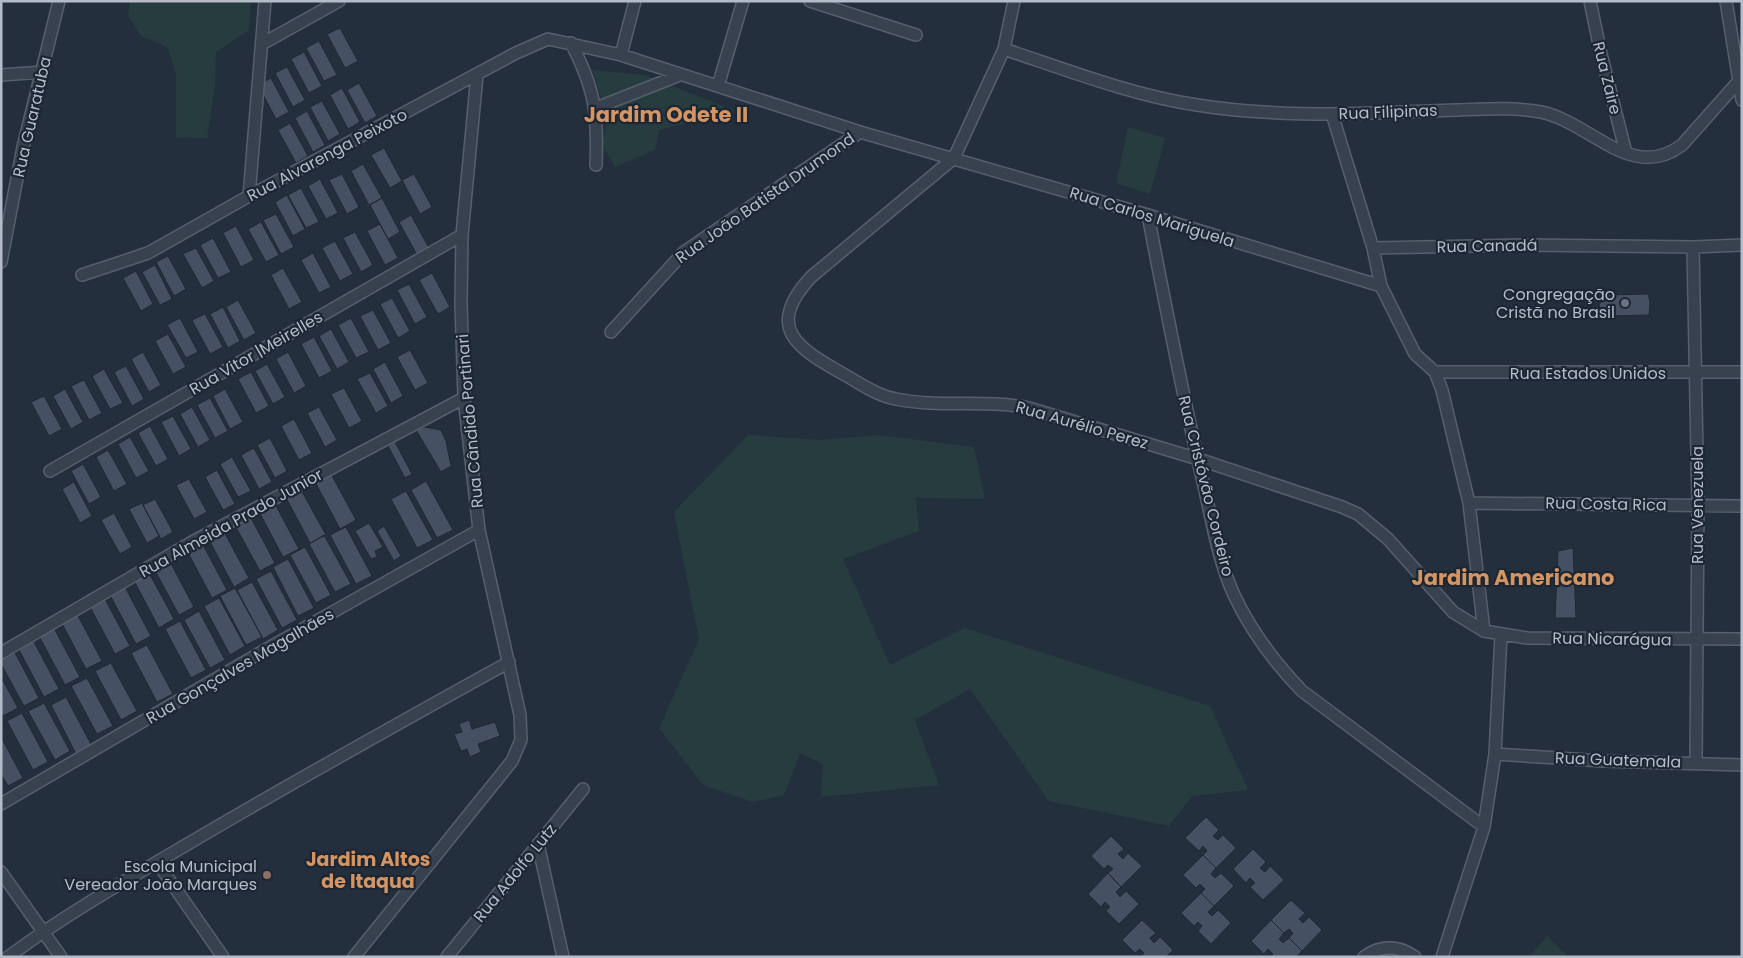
<svg xmlns="http://www.w3.org/2000/svg" width="1743" height="958" font-family="Poppins,sans-serif">
	<style>
		.green { fill: #263c3f }
		.building { fill: #455162; stroke: #1f2835 }
		.lines { fill: none; stroke-linecap: round; stroke-linejoin: round }
		.minor-casing { stroke: #565f6c; stroke-width: 14 }
		.minor { stroke: #38414e; stroke-width: 11 }
		.worship-dot { fill: #6b7280; stroke: #1d2633; stroke-width: 2 }
		.education-dot { fill: #8d6e63; stroke: #1d2633; stroke-width: 2 }
		.labels { text-anchor: middle; dominant-baseline: central; stroke-width: 4.5; stroke-linejoin: round; paint-order: stroke }
		.street-label { font-size: 16px; fill: #b4bcc9; stroke: #1d2633 }
		.poi-label { font-size: 16px; fill: #b4bcc9; stroke: #1d2633; text-anchor: end }
		.quarter-label { font-size: 19px; font-weight: bold; fill: #d59563; stroke: #1d2633 }
		.district-label { font-size: 21px; font-weight: bold; fill: #d59563; stroke: #1d2633 }
	</style>
	<rect width="100%" height="100%" fill="#242f3e"/>
	<path class="green" d="M130 1H251L249 30 216 52 215 87 207 138 176 137V74L167 47 141 36 128 16Z
		M592 70 645 75 735 111 659 130 655 150 615 167 602 144 608 118Z
		M1128 127 1165 138 1150 194 1116 183Z
		M748 435 820 440 879 435 974 447 985 499 916 498 919 531 843 559 890 665 965 628 1210 706 1248 790 1192 796 1169 826 1049 801 970 689 915 720 939 785 821 797 823 764 800 753 784 795 753 802 703 785 659 728 699 640 674 512Z
		M1547 936 1569 957H1529Z"/>
	<path class="building" d="M340 28 358 61 345 68 327 34Z
		M319 41 337 75 324 81 306 48Z
		M304 52 322 86 309 93 291 59Z
		M287 67 305 100 293 107 275 73Z
		M271 78 289 112 276 119 258 85Z
		M359 83 377 116 365 123 347 90Z
		M342 88 360 122 348 129 330 95Z
		M322 101 340 134 328 141 310 107Z
		M307 111 325 145 313 152 295 118Z
		M290 123 308 156 296 163 278 130Z
		M384 148 402 181 390 188 371 155Z
		M363 164 382 198 369 205 351 171Z
		M342 174 359 207 347 214 329 180Z
		M414 174 432 207 420 214 402 180Z
		M320 179 338 213 326 219 308 186Z
		M301 188 319 222 306 228 288 195Z
		M287 195 305 229 293 236 275 202Z
		M382 198 400 232 388 239 370 205Z
		M276 214 294 247 281 254 263 220Z
		M411 215 429 248 417 255 399 222Z
		M261 222 279 255 266 262 248 229Z
		M380 224 398 258 385 265 367 231Z
		M236 226 254 260 241 267 223 233Z
		M355 232 373 265 361 272 343 238Z
		M213 238 231 272 218 278 200 245Z
		M335 241 353 274 340 281 322 248Z
		M196 248 214 281 202 288 183 254Z
		M313 253 331 287 319 293 301 260Z
		M168 256 186 289 174 296 156 262Z
		M155 265 172 299 160 305 142 272Z
		M283 268 302 302 289 309 271 275Z
		M136 271 153 304 141 311 123 278Z
		M432 273 450 307 438 314 419 280Z
		M409 284 427 317 415 324 397 290Z
		M1648 294 1650 302 1649 315 1602 316 1599 305 1606 295Z
		M392 298 410 331 398 338 380 304Z
		M238 300 256 333 244 340 226 307Z
		M223 307 240 341 228 348 210 314Z
		M373 310 391 343 378 350 360 316Z
		M205 314 223 347 210 354 192 320Z
		M180 318 198 352 186 358 167 325Z
		M351 318 369 352 356 358 338 325Z
		M331 329 349 362 337 369 319 336Z
		M168 334 186 367 173 374 155 341Z
		M314 337 332 371 319 378 301 344Z
		M410 350 428 383 415 390 397 357Z
		M143 352 161 385 149 392 131 359Z
		M288 352 306 386 294 393 276 359Z
		M385 362 403 396 391 403 373 369Z
		M267 364 285 397 273 404 255 371Z
		M126 366 144 399 132 406 114 372Z
		M104 369 123 403 110 409 92 376Z
		M251 372 269 406 256 413 238 379Z
		M370 373 388 406 376 413 357 379Z
		M84 380 102 413 89 420 71 386Z
		M344 388 362 421 349 428 331 394Z
		M65 389 83 422 71 429 53 396Z
		M225 389 243 422 230 429 213 396Z
		M44 396 62 429 49 436 31 402Z
		M210 398 228 431 215 438 197 405Z
		M192 407 210 440 198 447 180 414Z
		M319 407 337 440 325 447 307 413Z
		M173 416 191 449 179 456 161 422Z
		M294 419 312 453 299 460 281 426Z
		M150 426 168 459 156 466 138 433Z
		M424 427 441 430 446 441 451 466 441 472 416 430Z
		M130 437 149 471 136 478 118 444Z
		M270 438 287 471 275 478 257 445Z
		M395 442 412 474 405 478 388 446Z
		M254 448 272 482 259 489 241 455Z
		M108 450 127 484 114 491 96 457Z
		M232 457 251 491 238 497 220 464Z
		M83 464 101 497 89 504 71 471Z
		M217 470 235 504 223 510 205 477Z
		M330 472 356 520 340 529 314 480Z
		M189 479 207 512 194 519 176 485Z
		M426 481 453 530 437 538 411 490Z
		M74 482 92 516 80 523 62 489Z
		M299 486 326 535 310 543 284 494Z
		M406 491 433 540 417 548 391 499Z
		M155 499 173 532 161 539 143 505Z
		M273 500 299 549 283 557 257 508Z
		M142 503 159 536 147 543 129 509Z
		M114 513 132 547 120 554 101 520Z
		M249 514 275 563 260 571 233 522Z
		M369 523 383 547 375 551 377 557 371 559 355 531Z
		M384 526 401 556 394 561 377 531Z
		M346 527 372 576 356 584 330 535Z
		M223 530 249 578 234 587 208 538Z
		M324 535 351 584 335 592 309 544Z
		M201 541 227 590 212 598 186 549Z
		M305 547 331 595 316 603 290 555Z
		M1573 548 1576 618H1555L1558 551Z
		M168 558 194 607 179 615 153 567Z
		M288 559 314 608 298 616 273 567Z
		M148 571 174 619 159 628 133 579Z
		M271 571 297 620 282 628 256 579Z
		M252 582 278 630 263 639 237 590Z
		M125 587 151 636 136 644 110 595Z
		M235 588 262 637 246 645 220 596Z
		M104 597 130 646 115 654 89 605Z
		M219 598 245 646 230 655 204 606Z
		M199 611 225 660 210 668 184 620Z
		M76 612 102 661 86 669 60 620Z
		M180 621 206 670 191 678 165 629Z
		M54 628 80 677 65 685 39 636Z
		M33 640 59 689 44 697 18 648Z
		M147 645 173 694 157 702 131 653Z
		M13 649 39 698 24 706 1 664V655Z
		M111 663 137 711 121 720 95 671Z
		M1 677 18 708 3 716 1 714Z
		M87 678 113 726 97 734 71 686Z
		M66 697 92 746 76 754 51 705Z
		M44 703 70 751 55 760 28 711Z
		M22 713 48 762 33 770 7 721Z
		M469 720 472 729 495 722 500 736 478 744 481 752 470 757 467 749 461 751 454 734 462 732 459 724Z
		M1 737 23 778 8 786 1 774Z
		M1206 817 1219 830 1213 836 1218 840 1223 835 1236 848 1216 868 1203 855 1207 851 1203 846 1199 851 1185 838Z
		M1111 836 1124 849 1118 854 1123 859 1128 853 1142 866 1121 887 1108 873 1113 869 1108 865 1104 869 1091 856Z
		M1253 849 1266 862 1260 868 1265 872 1270 866 1284 880 1263 900 1250 887 1255 883 1250 878 1246 883 1233 869Z
		M1203 855 1216 868 1211 874 1215 878 1221 873 1234 886 1214 906 1201 893 1205 889 1200 884 1196 888 1183 875Z
		M1108 873 1121 887 1116 892 1120 897 1126 891 1139 904 1119 924 1106 911 1110 907 1105 902 1101 907 1088 894Z
		M1201 893 1214 906 1208 912 1212 916 1218 910 1231 923 1211 944 1198 931 1202 926 1198 922 1194 926 1181 913Z
		M1291 900 1305 913 1299 919 1303 923 1309 917 1322 930 1302 951 1289 938 1293 933 1289 929 1284 933 1271 920Z
		M1142 920 1156 933 1150 938 1154 943 1160 937 1173 950 1166 957H1141L1144 953 1140 949 1135 953 1122 940Z
		M1271 920 1284 933 1279 939 1283 943 1289 938 1302 951 1296 957H1270L1273 954 1268 949 1264 954 1251 941Z"/>
	<g class="lines">
		<defs>
			<path id="minor" d="M810 1 916 35
				M1014 1 1004 49 954 158 811 277C764 328 797 348 845 375 861 384 878 396 896 399 940 408 985 399 1029 408L1198 459 1342 507 1358 514 1388 539 1453 612 1484 631 1527 638 1742 639
				M1590 1 1601 54 1626 153
				M1726 1 1742 100
				M571 43C595 89 598 113 596 165
				M262 44 339 1
				M1004 49C1067 70 1131 95 1197 105 1240 112 1290 114 1333 114 1375 114 1416 111 1458 110 1485 109 1514 107 1541 112 1590 122 1632 183 1682 145L1738 82
				M621 55 635 1
				M1 75 43 72
				M718 86 743 1
				M596 108 680 75
				M1332 114 1373 248 1381 286 1415 354 1435 372 1442 390 1469 503 1484 631
				M249 196 265 1
				M1148 215C1165 304 1182 393 1203 482 1212 520 1218 560 1234 595 1251 631 1274 662 1302 691L1484 827
				M1693 247 1698 505 1696 763
				M1373 248 1526 245 1693 247 1742 245
				M1 262 23 147 59 1
				M82 275 148 253 249 196 516 53 548 39 621 55 860 132 1148 215 1381 286
				M611 332 684 252 860 132
				M1435 372H1742
				M50 471 462 235
				M1469 503 1742 506
				M1 653 192 542 464 398
				M1495 754 1603 761 1742 765
				M1 804 265 650 479 530
				M538 844 563 957
				M157 862 223 957
				M1 872 61 957
				M8 957C70 911 137 874 203 835 304 776 406 719 509 662
				M354 957 512 761 521 740 520 715 479 530 464 398 461 303 462 235 477 75
				M447 957 583 789
				M1364 957C1381 945 1398 945 1415 957
				M1442 957 1484 827 1495 754 1501 635"/>
		</defs>
		<use href="#minor" class="minor-casing"/>
		<use href="#minor" class="minor"/>
	</g>
	<circle class="worship-dot" cx="1625" cy="303" r="5"/>
	<circle class="education-dot" cx="267" cy="875" r="5"/>
	<g class="labels">
		<g class="street-label">
			<text transform="translate(1607 78) rotate(76)">Rua Zaire</text>
			<text transform="translate(1388 112) rotate(-2)">Rua Filipinas</text>
			<text transform="translate(32 117) rotate(-77)">Rua Guaratuba</text>
			<text transform="translate(327 155) rotate(-28)">Rua Alvarenga Peixoto</text>
			<text transform="translate(765 198) rotate(-35)">Rua João Batista Drumond</text>
			<text transform="translate(1152 217) rotate(17)">Rua Carlos Mariguela</text>
			<text transform="translate(1487 246) rotate(-1)">Rua Canadá</text>
			<text transform="translate(256 353) rotate(-30)">Rua Vitor |Meirelles</text>
			<text x="1588" y="373">Rua Estados Unidos</text>
			<text transform="translate(470 421) rotate(-95)">Rua Cândido Portinari</text>
			<text transform="translate(1082 425) rotate(16)">Rua Aurélio Perez</text>
			<text transform="translate(1206 486) rotate(76)">Rua Cristóvão Cordeiro</text>
			<text transform="translate(1606 504) rotate(1)">Rua Costa Rica</text>
			<text transform="translate(1697 505) rotate(-90)">Rua Venezuela</text>
			<text transform="translate(231 523) rotate(-29)">Rua Almeida Prado Junior</text>
			<text transform="translate(1612 639) rotate(1)">Rua Nicarágua</text>
			<text transform="translate(240 666) rotate(-30)">Rua Gonçalves Magalhães</text>
			<text transform="translate(1618 760) rotate(2)">Rua Guatemala</text>
			<text transform="translate(515 873) rotate(-51)">Rua Adolfo Lutz</text>
		</g>
		<g class="poi-label">
			<text x="1615" y="294">Congregação<tspan x="1615" dy="18">Cristã no Brasil</tspan></text>
			<text x="257" y="866">Escola Municipal<tspan x="257" dy="18">Vereador João Marques</tspan></text>
		</g>
		<g class="quarter-label">
			<text x="368" y="859">Jardim Altos<tspan x="368" dy="22">de Itaqua</tspan></text>
		</g>
		<g class="district-label">
			<text x="666" y="114">Jardim Odete II</text>
			<text x="1513" y="577">Jardim Americano</text>
		</g>
	</g>
	<rect width="1743" height="958" fill="none" stroke="#b4bcc9" stroke-width="5"/>
</svg>
